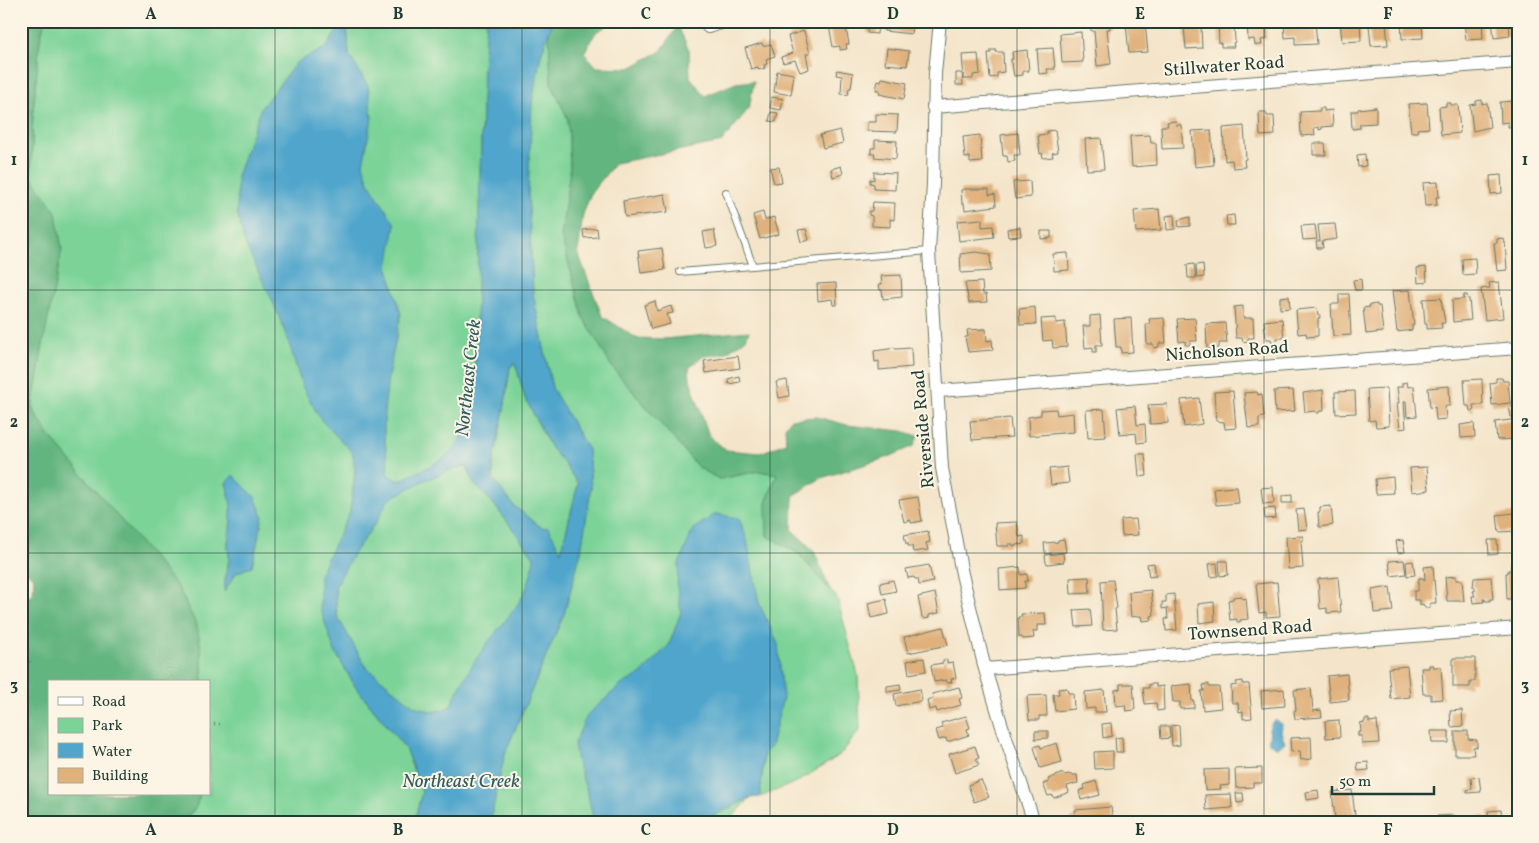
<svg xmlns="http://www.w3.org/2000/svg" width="1539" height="843" font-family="Vollkorn,serif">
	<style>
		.green { fill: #7bd398; stroke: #4d8866; fill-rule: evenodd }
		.forest { fill: #64b580; stroke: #42795a }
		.water { fill: #50a5cc; stroke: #387180; fill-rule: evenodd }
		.building { fill: #e0b17b }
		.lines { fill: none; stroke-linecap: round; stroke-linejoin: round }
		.lane-casing { stroke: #6a7868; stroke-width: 8 }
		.street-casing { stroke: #6a7868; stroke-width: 14 }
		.path { stroke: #6a7868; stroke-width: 2.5; stroke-dasharray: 1 4; stroke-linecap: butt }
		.lane { stroke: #fff; stroke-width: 6 }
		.street { stroke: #fff; stroke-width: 12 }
		.grid { fill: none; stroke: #1f3d34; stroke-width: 1; stroke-opacity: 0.55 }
		.labels { text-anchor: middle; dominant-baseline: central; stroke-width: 4; stroke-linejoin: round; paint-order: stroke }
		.street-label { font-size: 18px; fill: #1f3d34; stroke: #fcf5e5 }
		.water-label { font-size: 19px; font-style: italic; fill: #2e5c62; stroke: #fcf5e5 }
		.neatline { fill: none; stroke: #1f3d34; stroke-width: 2 }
		.grid-label { font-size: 16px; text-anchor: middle; font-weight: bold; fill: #1f3d34 }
	</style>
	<rect width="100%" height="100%" fill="#fcf5e5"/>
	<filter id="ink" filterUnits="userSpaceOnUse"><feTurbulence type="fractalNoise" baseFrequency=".02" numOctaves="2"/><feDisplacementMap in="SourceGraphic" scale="10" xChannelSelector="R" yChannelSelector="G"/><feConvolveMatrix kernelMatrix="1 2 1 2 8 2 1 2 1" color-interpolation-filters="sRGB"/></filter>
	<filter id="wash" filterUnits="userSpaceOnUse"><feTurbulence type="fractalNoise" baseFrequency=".0096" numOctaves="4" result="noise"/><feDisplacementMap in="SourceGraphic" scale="20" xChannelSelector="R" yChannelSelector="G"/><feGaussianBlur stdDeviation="1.12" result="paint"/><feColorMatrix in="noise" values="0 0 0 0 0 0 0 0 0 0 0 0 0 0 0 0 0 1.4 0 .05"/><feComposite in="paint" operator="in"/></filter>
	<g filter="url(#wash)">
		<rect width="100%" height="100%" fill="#f4e5ca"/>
		<path class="green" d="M45 21H486L483 69 475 361 469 405 462 440 474 484 493 503 534 557 542 578 441 758 433 712 414 706 366 667 337 616 335 587 355 551 377 521 353 452 355 474 350 512 320 573 334 650 355 686 405 748 422 792 414 822H183L196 807 200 794H209V682H203L201 649 197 626 48 434 32 408 43 344 31 176 33 112 40 39ZM343 22 347 26 349 55 310 56 326 48ZM226 483 263 516 252 566 236 573 225 591V574L229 560 228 543 231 532 232 511 231 498Z
			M549 31 551 83 568 119 570 170 561 236 612 367 698 467 719 479 759 471 778 474 766 503 767 535 798 553 837 598 858 675 860 730 840 755 799 781 760 797 764 753 750 746V798L728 822H459L501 765 505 753 564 614 581 551 591 488 588 450 552 388 533 294 528 192 532 101 541 54Z
			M516 362 525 398 551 448 563 462 578 484 561 553 542 528 514 506 493 479V464L505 404 510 367Z"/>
		<path class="forest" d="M23 21H45L40 39 33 112 31 176 56 212 62 250 43 344 32 408 48 434 178 587 197 626 201 649 203 682H49V794H200L196 807 183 822H21V608L24 601 33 592 34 579 21 564V65Z
			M553 21H615L596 32 584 53 597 67 630 68 661 51 678 26 689 50 690 77 705 96 736 83 754 81 749 108 722 142 615 163 591 193 583 214 578 253 602 316 636 338 664 339 749 331 746 339 725 353 701 357 689 368 690 380 709 436 726 450 760 453 786 443 785 427 791 419 817 417 847 425 902 431 918 436 914 446 886 458 821 478 793 496 792 530 814 551 830 590 798 553 767 536 766 503 777 474 759 471 719 479 698 467 612 367 583 317 561 236 570 170 568 119 551 83 549 31Z"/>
		<path class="water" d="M486 21H553L541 54 532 102 528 192 533 294 552 388 588 450 591 488 581 551 564 614 505 753 490 822H414L422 792 405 748 355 686 334 650 320 608V573L350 512 355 474 353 453 321 420 302 386 288 340 273 302 245 244 237 213V176L261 108 297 62 326 48 343 22 347 26 349 55 368 86 372 118 363 164 369 183 395 224 388 268 401 314 388 377 384 411V434L388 463 387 474 399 481C414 473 430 467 444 458 471 442 472 389 475 361L483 69ZM515 363 525 398 551 448 563 462 578 484 561 552 548 527 542 528 514 506 493 479V464L505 404 510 367ZM467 466 474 484 493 503 534 557C530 597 512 611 489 641 474 661 460 684 450 707L433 712 414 706 366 667 337 616 335 587 355 551 377 521 388 500 421 482 453 469Z
			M233 475 255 497 263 516 252 566 236 573 224 592C225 582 227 572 229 561 230 555 227 548 228 541 232 518 233 506 226 483Z
			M716 514 739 518 747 540 759 603 778 644 783 697 771 747 764 753 760 797 750 798 701 822H592V813L587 792 577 761 574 743 588 714 621 685 641 674 669 645 681 612 677 586 679 564 693 529Z
			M1273 721H1277L1282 724 1281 732 1285 742 1278 748 1269 743C1268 738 1271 734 1269 729Z"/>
		<g id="blocks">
			<path class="building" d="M868 21H878L877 34 867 33Z
				M886 21H913L911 34 884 31Z
				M1090 21H1109L1110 29H1107L1111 64 1097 66 1094 31H1091Z
				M1135 21H1143V23H1145L1148 52 1129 53 1126 24 1135 23Z
				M1180 21H1203L1204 27H1201L1202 48 1186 49 1184 26H1181Z
				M1218 21H1233V23H1234L1235 42 1233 43 1234 47H1221V43H1219Z
				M1247 21H1266L1267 39 1261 40 1262 45H1255L1254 39 1248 40Z
				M1315 21 1317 44 1295 45V37L1285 38 1284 23Z
				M1340 21H1360L1361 41 1342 42Z
				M1401 21H1422L1423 38 1402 39Z
				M1464 21H1482L1483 39 1466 40Z
				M1492 21H1509L1510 36 1494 38Z
				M845 22 849 44H846L847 49 840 50V46L833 47 829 25Z
				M1386 23 1388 45 1371 46 1369 25Z
				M804 31 810 53 806 54 809 69 800 72 795 60 783 63 781 57 793 53 788 36Z
				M1081 32 1083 62 1062 63 1060 34Z
				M762 43 763 46 771 44 775 56 766 59 767 64 764 65 765 68 759 70 758 67 751 69 745 48Z
				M887 48 909 51 907 66 885 64Z
				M1053 48 1055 69H1047L1048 73 1039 74 1037 49Z
				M991 50H996V52H1003L1004 72 997 73V77L990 78 988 53H991Z
				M1027 50 1029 71H1023V75L1014 76 1012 65H1013L1011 62V59H1013L1012 52Z
				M978 54 980 74 973 75V79H964L962 55Z
				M837 70 853 73 851 88H849L848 95 841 94 842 76 836 75Z
				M777 71 794 74 791 95 774 92Z
				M956 73H962L963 85H956Z
				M882 78 907 83 904 99 879 94 880 90H876L878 80 881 81Z
				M772 97 783 99 781 110 770 108Z
				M1482 100V104L1487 103 1490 127 1473 131 1470 105 1476 104V101Z
				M1514 101V103H1518V126L1508 127V122L1501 123 1500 102Z
				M1427 103 1429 128 1417 129 1418 132H1411L1408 104Z
				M1446 103H1451V105H1458L1460 133 1441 135 1439 107 1446 106Z
				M1376 107V123L1360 124V128L1352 129 1351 111H1358V109Z
				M1320 108H1324V111L1332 110 1333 126 1322 127V129L1319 130V127L1314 128 1315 135 1301 136 1300 112 1320 111Z
				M771 112 778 113 776 122 769 121Z
				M1259 112H1266L1267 116H1274L1275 135 1260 136Z
				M876 114 898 115 897 132 867 131V122H876Z
				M1175 121 1176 125H1181L1183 148 1162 149 1161 126H1168L1167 122Z
				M1244 126 1246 159 1244 160 1245 167 1233 168 1232 160 1225 161 1223 128Z
				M840 130 843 143 823 148 820 135Z
				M1055 130 1058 152 1052 153 1053 157 1043 158 1042 153 1040 154 1038 135 1047 134V131Z
				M1211 130 1214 165 1195 167 1192 131Z
				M1018 133 1020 155H1014L1015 161 1008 162 1007 156H1003L1001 135Z
				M980 135 982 162 970 163V157L965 158 963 137Z
				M1150 135 1151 143H1156L1157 165 1132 167 1130 136Z
				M1101 138 1104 169 1087 170 1085 139Z
				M875 140 897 141 896 159 874 157 875 154H871V148H875Z
				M1313 143H1325L1326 155H1313Z
				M1365 154 1366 166 1358 167 1357 155Z
				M841 166 843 174 833 177 831 169Z
				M779 167 782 182 774 183 770 168Z
				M874 172 896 173 895 190 874 189V184L870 183V179L874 180Z
				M1501 175 1502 193 1491 194 1490 176Z
				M1030 181 1031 197 1015 199 1013 182Z
				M1438 182 1439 197H1436L1437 205 1425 206 1423 183Z
				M965 189H989V195L995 194 996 206 965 210 964 203 962 204 961 190Z
				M665 194 668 212 625 217 623 201Z
				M873 202 895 203 894 220 890 219V227L872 226V216L869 215V211H872Z
				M1159 209 1161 230 1136 232 1134 211Z
				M763 212 765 220 774 217 779 234 760 239 753 215Z
				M1174 215 1175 229 1167 230 1166 216Z
				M1234 215 1235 225H1227L1226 216Z
				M1190 217V226L1179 227 1178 220Z
				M982 219V227L993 226 994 237 959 241 957 221Z
				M1335 224 1337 239 1322 241 1323 248H1317L1316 241H1320L1318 225Z
				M1315 225 1317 239 1303 240 1301 226Z
				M1020 227 1021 236 1008 237 1007 229Z
				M597 228 598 237 584 238 583 230Z
				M806 229 809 240 801 242 798 230Z
				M714 230 717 246 706 248 703 232Z
				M1041 231H1051V238L1041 239Z
				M1503 238 1504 242H1505L1507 270 1497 271 1494 243H1497V239Z
				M662 248 665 270 641 273 638 251Z
				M976 252 990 254 991 271 961 273 960 254Z
				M1068 253 1069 270 1054 271 1053 254Z
				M1475 258 1476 274 1463 275 1462 259Z
				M1194 264 1196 278H1188L1187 265Z
				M1203 264 1204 277 1197 278 1196 265Z
				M1426 267 1427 282 1418 283 1417 268Z
				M901 275 902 297 883 299 882 290H880L879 284H882L881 276Z
				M1361 279 1362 290H1355L1353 280Z
				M982 282 983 294H986L987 302 969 303 965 283Z
				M1499 282 1503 318 1485 320 1481 289 1490 288 1489 283Z
				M836 283 837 305H833L832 299 818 301 817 284Z
				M1410 290 1414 325H1412V330L1397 332 1392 291Z
				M1339 294H1349L1351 335 1333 336 1331 304H1339Z
				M1464 295H1467L1468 299H1469L1471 320 1453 322 1452 300 1464 299Z
				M1289 296 1290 308 1280 309V297Z
				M1441 298 1445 323H1441L1442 328 1427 329V324H1425L1423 299Z
				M655 301 657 311 671 306 673 313 667 314 670 324 651 329 644 305Z
				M1377 304V306H1380L1383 332 1366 334 1363 308 1370 307 1369 305Z
				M1243 306V318H1253L1254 338H1248V341L1243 342 1242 338H1236L1234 307Z
				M1035 307 1036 324 1020 325 1019 309Z
				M1317 308 1318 315H1320V318H1318V336L1307 337 1306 333 1298 334 1296 310Z
				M1100 315 1102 345H1096V352H1093V347L1085 348 1083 326H1090V316Z
				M1056 318V323L1065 322 1067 347 1053 348 1052 340 1043 341 1041 319Z
				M1131 318 1133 352 1121 353V347H1116L1114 319Z
				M1164 318 1166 343H1159V347L1154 348 1153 344H1147L1146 324H1150L1149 319Z
				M1195 318 1197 341H1190V345H1185V341L1179 342 1177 319Z
				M1282 319 1284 338H1277V341L1272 342 1271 339H1266L1264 321Z
				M1225 323 1227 343H1219V348L1207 349 1206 324Z
				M986 329 987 341 992 340 993 350 968 352 965 337H968L967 330Z
				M893 347 896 349 911 348 912 367 879 370V361L875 362 874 351 889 349Z
				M738 356 740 368 706 373 704 361Z
				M739 376 740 382 729 384 728 379Z
				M1496 378H1502L1503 381H1508L1510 403 1492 405 1490 383 1496 382Z
				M1482 379 1483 405H1473L1474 411H1470L1469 406H1466L1464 380Z
				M787 380 789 396 779 398 776 382Z
				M1407 382 1408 387 1414 386 1417 416 1407 417 1406 401 1404 402 1406 428 1400 429 1397 403H1399L1397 387H1402V383Z
				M1449 386 1450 406H1445L1446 419 1436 420 1435 407 1430 408 1428 388Z
				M1387 388 1389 426 1376 427 1375 420 1369 421 1367 389Z
				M1293 390 1295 411 1275 412 1274 391Z
				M1323 390 1324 411H1319V413H1316V411L1305 412 1303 393Z
				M1233 391 1236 428 1225 429 1224 422 1216 421 1214 392Z
				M1355 391 1356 413 1336 414 1335 392Z
				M1257 392 1258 395 1262 394 1264 417 1259 418V427L1248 428 1244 393Z
				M1199 398 1202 424 1184 427 1181 400Z
				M1511 402H1516L1517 417H1511L1509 407H1511Z
				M1167 404 1168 423 1150 424 1148 405Z
				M1135 406 1137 425 1145 424 1146 442 1137 443 1136 433 1120 435 1117 408Z
				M1056 409 1057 415 1073 413 1074 432 1029 436 1028 417 1041 415V410Z
				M1104 409 1106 437 1088 438 1086 410Z
				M1010 418 1012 437 972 440 970 421Z
				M1518 419V439L1497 440 1495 422Z
				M1474 423 1475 437 1461 438 1460 425Z
				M1137 454H1145L1147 476 1139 477Z
				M1067 467 1069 483 1051 485 1049 469Z
				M1427 467 1429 490 1412 492 1410 468Z
				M1393 477 1394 493 1376 494 1375 479Z
				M1234 487H1237L1239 503 1216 505 1214 489Z
				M1273 487 1274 503 1263 504 1261 488Z
				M1292 495V503H1282V496Z
				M918 497 922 521 911 523V520L904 522 899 500Z
				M1331 506 1333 525 1319 527 1318 512H1320V507Z
				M1275 508 1276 518 1265 519 1264 509Z
				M1304 509 1307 529 1298 530 1296 510Z
				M1514 513 1516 531 1499 532 1497 515Z
				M1136 519 1138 535 1122 536 1121 520Z
				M1017 522 1019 537 1024 536V544H1023V545L1020 544 1013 546V544H1009V546H997L995 523Z
				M928 531 930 542 926 543 928 550 913 552 912 546H908V543L906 544 904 535Z
				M1303 536V541H1301L1303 568 1288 569 1286 537Z
				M1064 539 1066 552 1046 554 1045 552 1044 543 1058 542V540Z
				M1403 540 1405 552 1398 553 1396 541Z
				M1488 540H1497L1498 554 1489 555Z
				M1063 553 1064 562 1048 564 1046 563 1045 555Z
				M1404 560 1406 574 1391 576 1389 561Z
				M1219 561H1227L1228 575 1220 576Z
				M1413 561 1415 575 1407 576 1406 562Z
				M1154 563 1156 576 1149 577 1147 564Z
				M1217 563 1218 576 1211 577 1209 564Z
				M1511 563H1518V602H1515V599H1507L1506 573H1508V570H1511Z
				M929 565 933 582 919 585 918 579H915L914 577 908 578 906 569Z
				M1433 566 1436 603H1430L1429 608H1425L1423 604 1420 605V600H1414V591H1418V581H1419V578H1423V580H1425L1424 567Z
				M1020 567 1021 575 1027 574 1028 581H1025V588L1000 590 999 569Z
				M1456 576V580H1462L1464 601H1447L1445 577Z
				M1089 577 1090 593 1071 594 1070 578Z
				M1338 577 1341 612 1327 613V608L1320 609 1318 579Z
				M1491 577 1493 599H1490V601H1485V599H1483L1484 602 1473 603 1472 596H1475L1473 591H1475V587H1473L1474 578Z
				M893 580 896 591 882 594 880 583Z
				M1113 580 1117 608 1115 609 1117 629 1103 630 1101 581Z
				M1277 582 1280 616 1266 617V612L1259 613 1256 584Z
				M1390 587 1393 611 1374 613 1372 590Z
				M1151 590 1154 615 1151 616 1152 620 1142 621 1141 616 1131 617 1129 592Z
				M935 593 939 613 929 615V618L924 619 922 617 918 597Z
				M1174 594 1177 630 1166 631 1165 619H1168L1167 608 1162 609V602H1166V595Z
				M1241 596 1242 599 1246 598 1248 619 1240 620V622H1237V619L1230 620 1228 600 1233 599V597Z
				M886 599 889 614 871 618 868 603Z
				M1214 602 1215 621 1199 623 1198 604Z
				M1090 609 1092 626 1076 627 1074 610Z
				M1045 613 1046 625H1037V631H1033L1034 638 1023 639 1022 637H1019L1018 617H1022L1021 614Z
				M943 627 948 645 908 653 904 637Z
				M924 658 926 671 909 674 907 661Z
				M1453 658H1475V681H1470V687H1453Z
				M947 660V663L953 662 956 678 951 679 952 682 947 683 946 680 934 682 931 665 943 663V661Z
				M1429 665H1433V667H1441L1443 699 1431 700V694H1423L1421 668H1429Z
				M1407 666 1410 697 1391 699 1388 668Z
				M1347 674 1349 700 1330 702 1327 676Z
				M1243 681V684H1249L1252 718 1243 719V711L1239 712 1238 703H1232L1231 686 1237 685 1236 682Z
				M900 684 901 690 887 692V686Z
				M1120 684H1133L1135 710 1126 711 1125 705 1116 706 1115 690 1120 689Z
				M1149 684H1156V687L1163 686 1164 710 1157 711 1156 703 1145 704 1143 688H1149Z
				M1191 684 1192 701H1194V708L1180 709V702H1173L1171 686Z
				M1209 684V687H1219L1221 708 1203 710 1201 691H1204L1203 685Z
				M959 687 962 698 959 699 961 705 937 712 936 708 929 710 927 700 933 698 932 694Z
				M1067 688 1068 693H1073L1074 709 1055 711 1053 694H1059L1058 689Z
				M1311 688 1313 711 1321 710 1322 717 1295 719 1294 711 1296 710 1294 690Z
				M920 689 922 701 896 706 894 694Z
				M1284 689 1285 706 1262 708 1261 691Z
				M1104 690 1106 712H1095V708L1086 709 1085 692Z
				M1046 695 1047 716H1039V720H1029L1027 696Z
				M1462 710 1463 726 1451 727 1450 711Z
				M966 716 970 728 967 729 969 735 947 742 946 738 939 740 936 730 943 728 941 723Z
				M1365 719H1369V722L1377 721 1379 743 1362 744V736H1358V732H1361L1360 723 1365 722Z
				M1339 720 1340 737 1326 738 1325 721Z
				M1111 723 1112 736 1103 738 1102 724Z
				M1179 725 1180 745 1172 746 1171 726Z
				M1160 726H1169L1170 738 1161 739Z
				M1035 731H1048V738L1035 739Z
				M1431 731H1449V743H1432Z
				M1455 731H1468V739L1477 740V747H1473L1474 755H1455Z
				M1122 737 1123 752H1116L1115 738Z
				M1311 737 1312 759 1301 760 1300 751 1291 752 1290 738Z
				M1057 743 1062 762 1040 768 1034 747 1040 745 1041 748Z
				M975 746 979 758 976 759 979 765 955 773 949 754Z
				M1113 751V768L1095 769 1094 752Z
				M1368 762 1369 770 1358 771 1357 763Z
				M1262 768V783H1253V787L1236 788 1235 769Z
				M1229 769V785L1220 786 1221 789 1205 790 1204 770Z
				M1063 773 1064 775 1069 774 1070 775H1077L1078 783 1067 786 1069 792 1054 798 1052 795 1048 796 1043 784 1049 782 1048 779Z
				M1479 777 1481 792 1467 793V790L1472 789 1471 778Z
				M981 780 989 797 974 802 968 785Z
				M1096 781 1100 795 1081 800 1079 791 1085 789 1084 785Z
				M1318 790 1319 798 1307 800 1306 792Z
				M1352 790 1355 816 1335 818 1332 792Z
				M1236 793H1243L1244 802 1237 803Z
				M1231 794 1232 808 1206 810 1205 795Z
				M1111 807 1113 822H1072L1071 818 1076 817 1075 810Z
				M1501 810 1502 822H1489L1488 811Z
				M1454 815V822H1437V816Z
				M1484 816 1485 822H1468V817Z"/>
		</g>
	</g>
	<g filter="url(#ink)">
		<use href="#blocks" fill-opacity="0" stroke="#6a7868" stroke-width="1"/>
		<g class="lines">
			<defs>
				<path id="lane" d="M726 192 753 266
					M680 272 929 251"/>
				<path id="street" d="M940 21 935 73 933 184 929 251 942 468 962 574 985 669 1001 723 1034 822
					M708 27 727 21
					M933 107 1518 62
					M938 391 1518 348
					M985 669 1518 628"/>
			</defs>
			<use href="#lane" class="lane-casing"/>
			<use href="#street" class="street-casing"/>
			<path class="path" d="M21 656 33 664
				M209 724H223"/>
			<use href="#lane" class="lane"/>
			<use href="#street" class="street"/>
		</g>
	</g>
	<path class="grid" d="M275 21V822M522 21V822M770 21V822M1017 21V822M1264 21V822M21 290H1518M21 553H1518"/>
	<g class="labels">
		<g class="street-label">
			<text transform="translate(1224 67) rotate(-4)">Stillwater Road</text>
			<text transform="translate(1227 352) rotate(-4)">Nicholson Road</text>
			<text transform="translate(924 429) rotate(-95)">Riverside Road</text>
			<text transform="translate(1250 631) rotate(-4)">Townsend Road</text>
		</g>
		<g class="water-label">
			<text transform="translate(469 378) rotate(-84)">Northeast Creek</text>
			<text x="461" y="782">Northeast Creek</text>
		</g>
	</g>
	<rect width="1539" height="843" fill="none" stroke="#fcf5e5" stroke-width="55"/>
	<rect x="48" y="680" width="162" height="115" fill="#fcf5e5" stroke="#a4ab9e"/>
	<rect x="58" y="697" width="25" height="8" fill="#ffffff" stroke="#a4ab9e"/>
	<text x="92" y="706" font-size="15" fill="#1f3d34">Road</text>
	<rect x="58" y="718" width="25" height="15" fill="#7bd398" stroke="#a4ab9e"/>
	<text x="92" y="730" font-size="15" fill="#1f3d34">Park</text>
	<rect x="58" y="743" width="25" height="15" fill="#50a5cc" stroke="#a4ab9e"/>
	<text x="92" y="756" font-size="15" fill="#1f3d34">Water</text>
	<rect x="58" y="768" width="25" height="15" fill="#e0b17b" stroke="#a4ab9e"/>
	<text x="92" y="780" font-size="15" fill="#1f3d34">Building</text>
	<path d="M1332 786v8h102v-8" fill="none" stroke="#1f3d34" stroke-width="2.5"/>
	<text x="1339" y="786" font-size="15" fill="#1f3d34" stroke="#fcf5e5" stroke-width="4" paint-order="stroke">50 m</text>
	<rect x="28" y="28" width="1484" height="788" class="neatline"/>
	<g class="grid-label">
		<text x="151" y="19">A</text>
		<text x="398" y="19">B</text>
		<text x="646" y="19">C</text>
		<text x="893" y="19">D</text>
		<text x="1140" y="19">E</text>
		<text x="1388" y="19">F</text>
		<text x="14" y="165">1</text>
		<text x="1525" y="165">1</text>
		<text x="14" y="427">2</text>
		<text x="1525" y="427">2</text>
		<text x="14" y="690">3</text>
		<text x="1525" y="690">3</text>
		<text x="151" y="835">A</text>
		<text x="398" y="835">B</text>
		<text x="646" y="835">C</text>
		<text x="893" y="835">D</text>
		<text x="1140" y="835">E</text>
		<text x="1388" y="835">F</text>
	</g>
</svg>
